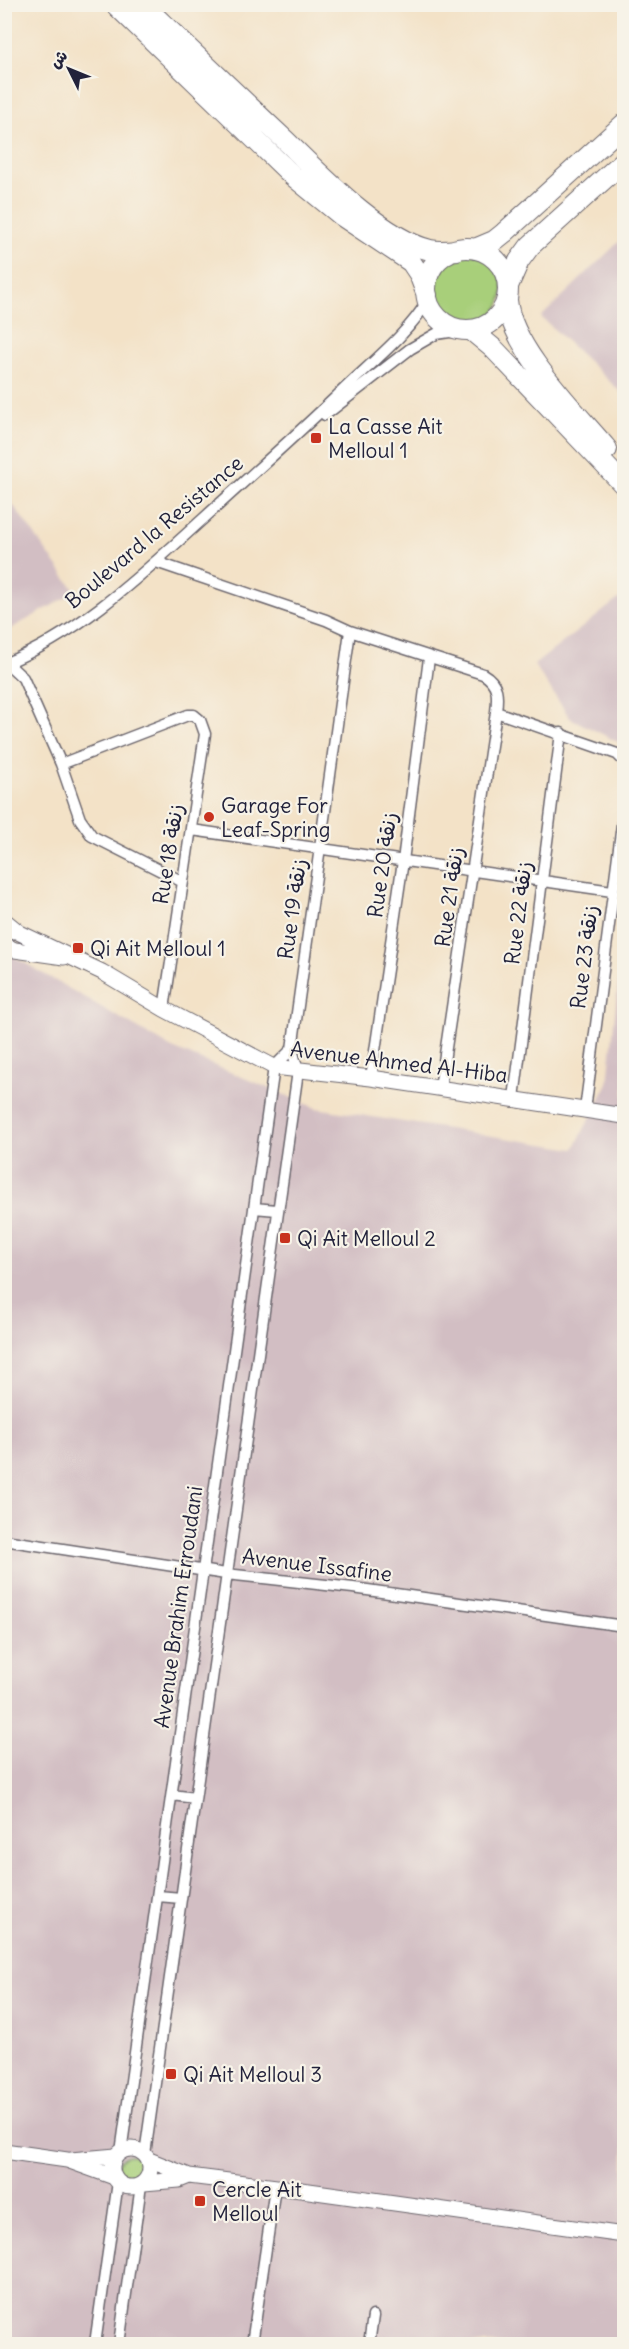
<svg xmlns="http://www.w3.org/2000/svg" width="629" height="2349" font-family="Delius,'Playpen Sans Arabic',sans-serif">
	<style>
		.industrial { fill: #d2bec3 }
		.green { fill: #a8cf7a; stroke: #65785a; stroke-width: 1.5 }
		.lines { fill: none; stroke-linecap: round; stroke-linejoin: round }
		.street-casing { stroke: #6b656c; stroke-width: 13 }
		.secondary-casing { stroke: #6b656c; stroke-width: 17 }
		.highway-casing { stroke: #6b656c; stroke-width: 22 }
		.street { stroke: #fff; stroke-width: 10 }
		.secondary { stroke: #fff; stroke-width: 15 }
		.highway { stroke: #fff; stroke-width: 20 }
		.poi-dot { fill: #c8321e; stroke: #f7f3e8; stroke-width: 2 }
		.labels { text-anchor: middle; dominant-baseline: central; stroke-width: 4.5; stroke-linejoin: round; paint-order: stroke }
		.poi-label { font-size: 21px; fill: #22223b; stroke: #f7f3e8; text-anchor: start }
		.street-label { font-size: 21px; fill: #22223b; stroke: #f7f3e8 }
	</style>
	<rect width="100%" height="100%" fill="#f7f3e8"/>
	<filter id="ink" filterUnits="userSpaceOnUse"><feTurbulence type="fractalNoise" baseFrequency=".0167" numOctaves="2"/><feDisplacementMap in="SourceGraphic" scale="12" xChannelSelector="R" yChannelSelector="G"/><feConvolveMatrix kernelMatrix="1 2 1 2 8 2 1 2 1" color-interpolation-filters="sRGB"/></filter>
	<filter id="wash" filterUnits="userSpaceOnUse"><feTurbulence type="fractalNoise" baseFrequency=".008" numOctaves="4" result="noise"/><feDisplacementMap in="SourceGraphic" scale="24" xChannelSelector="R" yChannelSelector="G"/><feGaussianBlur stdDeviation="1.35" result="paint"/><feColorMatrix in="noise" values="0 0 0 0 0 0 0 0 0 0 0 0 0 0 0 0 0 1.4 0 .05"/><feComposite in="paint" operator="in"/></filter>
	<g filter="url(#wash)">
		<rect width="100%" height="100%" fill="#f3e2c7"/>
		<path class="industrial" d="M624 237V395L541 317Z
			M5 494 76 592 5 632H4Z
			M621 597 624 600V745L570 718 534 665Z
			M624 924V2344H5L4 951 170 1047 316 1108 574 1149 608 1083Z"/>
		<path class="green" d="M431 289a36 36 0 1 1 72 0a36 36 0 1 1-72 0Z
			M117 2169a14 14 0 1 1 28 0a14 14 0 1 1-28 0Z"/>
	</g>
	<g filter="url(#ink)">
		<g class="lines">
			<defs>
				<path id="street" d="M325 415 410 349 436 334 463 330
					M156 562 326 620 350 631 483 674C499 683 498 696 496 712L440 1088
					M7 663 23 678 61 764 80 819 92 836 183 882
					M4 664C81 633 142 574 203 519 248 478 293 438 337 396 366 367 408 335 428 300
					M496 712 617 754 624 761
					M61 764 188 715H194L200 720 205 734 164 1009
					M192 830 612 891
					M4 934 20 933
					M371 1078 403 861 429 658
					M514 1098 561 733
					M585 1110 624 809
					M254 1208 277 1210
					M4 1540 226 1574 353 1588 624 1626
					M172 1795 195 1798
					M158 1896 181 1898
					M121 2152 274 1067 292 1049
					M145 2154 298 1071 292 1049 350 631
					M95 2344 118 2182
					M119 2344 141 2185
					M252 2344 275 2187
					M369 2344 373 2316"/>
				<path id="secondary" d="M4 920 20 933 102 972 164 1009 274 1067 371 1078 624 1116
					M4 945 15 950 64 957
					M112 2168a19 19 0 1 1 38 0a19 19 0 1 1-38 0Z
					M4 2151 67 2160 114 2177
					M71 2160 116 2156
					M149 2160 189 2176 309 2191 624 2235
					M144 2183 179 2180 189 2176"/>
				<path id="highway" d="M115 4 293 176 342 216 411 262 419 274 427 295
					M142 4C190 50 237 95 285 140 321 175 381 238 430 250 439 252 448 251 457 250
					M426 289a41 41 0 1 1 82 0a41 41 0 1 1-82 0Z
					M475 249 494 241 504 233 624 124
					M508 286 519 261 530 246 624 161
					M507 300C511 348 575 411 607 449
					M471 330 494 349 624 485"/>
			</defs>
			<use href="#street" class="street-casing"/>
			<use href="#secondary" class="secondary-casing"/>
			<use href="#highway" class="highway-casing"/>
			<use href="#street" class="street"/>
			<use href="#secondary" class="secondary"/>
			<use href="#highway" class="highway"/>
		</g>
	</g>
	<g class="poi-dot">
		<rect x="310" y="432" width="12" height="12" rx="3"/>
		<circle cx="209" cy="817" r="6"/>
		<rect x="72" y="942" width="12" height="12" rx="3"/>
		<rect x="279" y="1232" width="12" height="12" rx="3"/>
		<rect x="165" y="2068" width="12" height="12" rx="3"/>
		<rect x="194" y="2195" width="12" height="12" rx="3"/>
	</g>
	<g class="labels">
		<g class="poi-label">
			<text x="328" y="426">La Casse Ait<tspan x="328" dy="24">Melloul 1</tspan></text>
			<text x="221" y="805">Garage For<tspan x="221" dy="24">Leaf-Spring</tspan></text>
			<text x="90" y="948">Qi Ait Melloul 1</text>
			<text x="297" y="1238">Qi Ait Melloul 2</text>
			<text x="183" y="2074">Qi Ait Melloul 3</text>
			<text x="212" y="2189">Cercle Ait<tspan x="212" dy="24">Melloul</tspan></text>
		</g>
		<g class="street-label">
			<text transform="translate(154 532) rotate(-40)">Boulevard la Resistance</text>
			<text transform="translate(168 854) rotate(-81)">Rue 18 زنقة</text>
			<text transform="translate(382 865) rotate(-82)">Rue 20 زنقة</text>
			<text transform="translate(449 897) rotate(-82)">Rue 21 زنقة</text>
			<text transform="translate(292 909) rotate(-82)">Rue 19 زنقة</text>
			<text transform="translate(518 913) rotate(-83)">Rue 22 زنقة</text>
			<text transform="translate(584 957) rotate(-83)">Rue 23 زنقة</text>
			<text transform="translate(399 1062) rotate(7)">Avenue Ahmed Al-Hiba</text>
			<text transform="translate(317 1565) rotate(7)">Avenue Issafine</text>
			<text transform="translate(178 1607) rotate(-82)">Avenue Brahim Erroudani</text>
		</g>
	</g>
	<rect width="629" height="2349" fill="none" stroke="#f7f3e8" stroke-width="24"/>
	<g transform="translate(69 69) rotate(313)" stroke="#f7f3e8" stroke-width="4.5" paint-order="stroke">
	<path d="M0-4.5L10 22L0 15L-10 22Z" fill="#22223b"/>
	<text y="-9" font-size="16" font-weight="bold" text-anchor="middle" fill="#22223b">ش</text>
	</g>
</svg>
